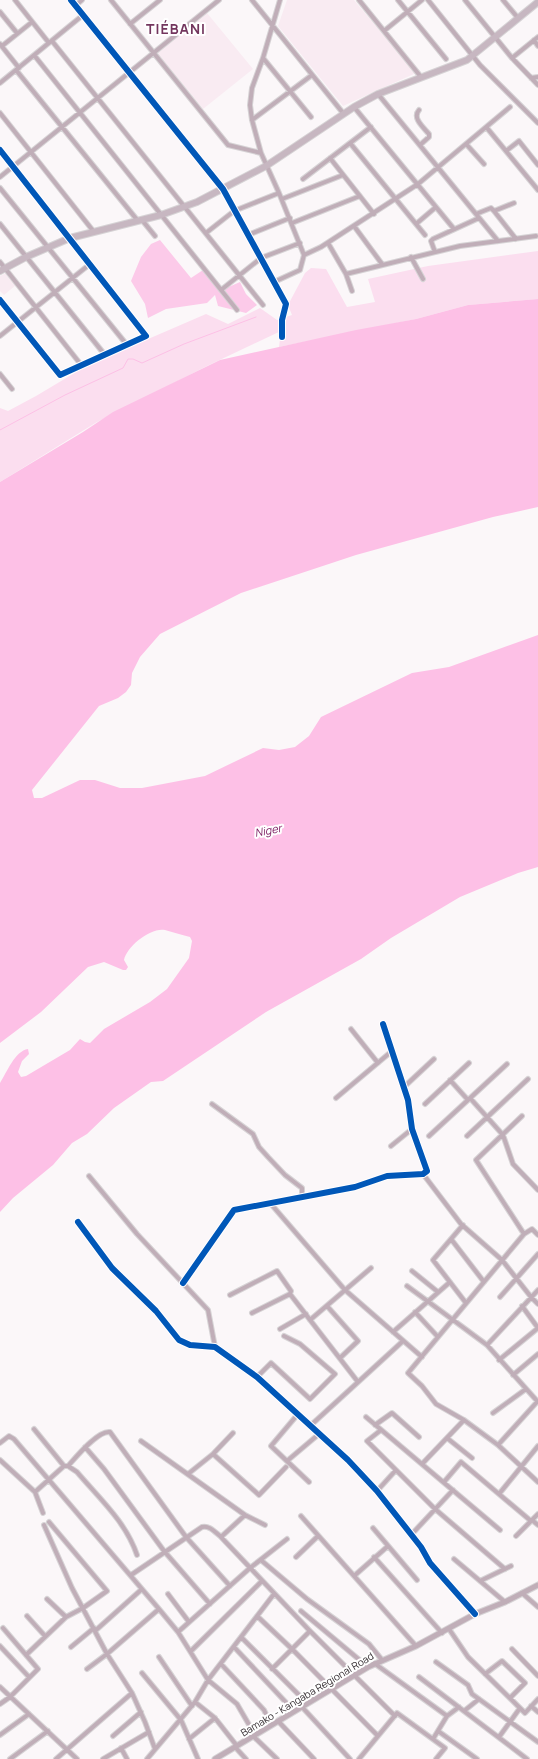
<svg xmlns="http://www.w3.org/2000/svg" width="538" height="1759" font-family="Manrope,sans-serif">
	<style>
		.built { fill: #f9ebf2 }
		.green { fill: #fbdeef }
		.forest { fill: #fccae9 }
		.water { fill: #fdc0e6 }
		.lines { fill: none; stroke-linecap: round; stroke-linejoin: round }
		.stream { stroke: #fdc0e6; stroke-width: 1 }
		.minor-casing { stroke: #d6d3d5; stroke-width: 6 }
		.tertiary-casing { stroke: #d6d3d5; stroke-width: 7 }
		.secondary-casing { stroke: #d6d3d5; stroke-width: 8 }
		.minor { stroke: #c0aeb8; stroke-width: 4 }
		.tertiary { stroke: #c0aeb8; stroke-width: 5 }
		.secondary { stroke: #c7b7c1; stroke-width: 6 }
		.cycleway-casing { stroke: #fff; stroke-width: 8 }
		.cycleway { stroke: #0057b8; stroke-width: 6 }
		.labels { text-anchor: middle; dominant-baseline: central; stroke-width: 4; stroke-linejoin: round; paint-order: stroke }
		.street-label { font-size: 10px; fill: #332c30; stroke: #fff }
		.water-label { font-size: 11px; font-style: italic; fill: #7a195f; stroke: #fff }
		.district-label { font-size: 14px; font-weight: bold; letter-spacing: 1px; fill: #73365e; stroke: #fff }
	</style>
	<rect width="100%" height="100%" fill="#fbf7f9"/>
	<path class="built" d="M287 0H354L416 73 343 106 278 26Z
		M207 13 253 69 203 109 157 53Z
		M6 273 16 285 4 295 0 291V276Z"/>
	<path class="green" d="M538 251V299L468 305 416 319 279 347 281 331 207 366 97 422 0 482V408L8 411 36 396 88 365 206 314 228 324 260 308 277 320 292 315 288 305 305 273 311 268 326 269 347 307 375 302 368 279 428 266Z"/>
	<path class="forest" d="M160 240 191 278 203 270 224 289 240 282 246 294 257 305 246 313 218 306 215 295 207 303 166 309 148 318 145 304 131 281 141 257 151 244Z"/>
	<path class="water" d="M538 299V507L493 517 356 555 241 593 160 634 140 657 132 673 131 685 126 692 118 698 99 706 32 790 34 798H42L80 780H95L120 788H142L205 776 263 748 279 750 295 747 309 736 321 717 412 673 449 667 538 635V867L518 873 460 897 391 938 361 959 266 1012 163 1081 151 1082 114 1108 87 1134 72 1143 53 1165 13 1198 0 1212V1083C7 1072 15 1051 28 1049L29 1054 22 1061 18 1072 21 1077 26 1076 70 1050 80 1039 85 1042 90 1043 104 1029 150 1002 167 989 189 958 192 941 190 937C181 935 173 932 165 930 151 927 127 946 124 960L128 967 126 970H123L104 962 88 967 41 1012 0 1043V482L83 432 113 412 220 360 356 330 416 319 468 305Z"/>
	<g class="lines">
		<path class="stream" d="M0 430 65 395 123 368 128 359H133L142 363 184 344 256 317"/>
		<defs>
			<path id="minor" d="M15 0 49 43
				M71 0 223 189 286 304 282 320V337
				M111 0 228 145 261 153
				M252 0 343 113
				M359 0 421 77
				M398 0 446 59
				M428 0 480 65 538 123
				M465 0 512 58 538 85
				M503 0 518 18
				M75 6 82 0
				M0 12 17 33
				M130 24 160 0
				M384 31 422 0
				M534 40 538 46
				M52 41 263 305
				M0 44 19 68
				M2 46 32 22
				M34 55 237 310
				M263 58 311 117
				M512 58 538 37
				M16 70 138 221
				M531 78 538 77
				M0 83 83 15
				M378 94 498 241
				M354 107 454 229
				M419 110C412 118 423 127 429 134V137L420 145
				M0 113 94 232
				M252 120 312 75
				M487 128 538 190
				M350 143 425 235
				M467 145 484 164
				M0 150 146 336 60 375 0 300
				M506 151 519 141 538 165
				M330 158 374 214
				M0 177 219 0
				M303 179 371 127
				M0 188 127 345
				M282 199 343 175
				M494 211 516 239
				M476 214 491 208 494 211 514 203
				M142 220 155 236
				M292 223 360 196
				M0 224 105 355
				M416 224 436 207
				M354 226 382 264
				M206 233 234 211 279 193
				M248 235 290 218
				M328 243 346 274 352 291
				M435 252 431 241 433 239 479 218
				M304 255 321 247 418 184 510 107
				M411 257 423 279
				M0 262 82 366
				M346 274 460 246 536 236
				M274 282 300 270 304 255 279 193 261 153 252 120 250 105 252 88 263 58 280 0
				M221 290 261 258 300 243
				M0 336 90 264
				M0 374 12 389
				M351 1029 378 1063
				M450 1080 468 1100
				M404 1087 434 1059
				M336 1098 392 1051
				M470 1098 503 1135 513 1164 538 1190
				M212 1104 253 1134 259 1147 268 1157 285 1175 302 1188V1197
				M425 1104 469 1063
				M522 1116 476 1160 524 1234
				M429 1136 507 1064
				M467 1136 528 1079
				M391 1146 412 1129
				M423 1174 461 1224 502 1260 531 1297 538 1304
				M89 1176 137 1234 208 1310 215 1347
				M271 1204 345 1290 422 1357
				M78 1222 112 1268 156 1311 179 1340 190 1345 215 1347 257 1377 348 1460 377 1491 421 1547 430 1563 475 1614
				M463 1225 433 1260 466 1303
				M538 1235 532 1229 524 1234 408 1373 422 1386 436 1404 464 1420 498 1445 538 1482
				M451 1239 484 1282
				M412 1271 438 1292
				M183 1283 234 1210 355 1187 387 1176 423 1174 427 1171 412 1129 408 1100 383 1024
				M407 1286 487 1345 538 1402
				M230 1295 277 1271 291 1291 290 1294 358 1382
				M500 1297 538 1254
				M327 1306 358 1341 340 1358
				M522 1306 538 1328
				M415 1312 438 1337
				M252 1313 290 1294
				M310 1320 371 1268
				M280 1329 306 1314
				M393 1332 450 1282
				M487 1345 538 1290
				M499 1360 538 1328
				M513 1375 538 1354
				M257 1377 271 1363 310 1399 335 1374 300 1344 284 1336
				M493 1413 526 1389
				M298 1414 271 1446 309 1482
				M366 1417 500 1530
				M375 1425 392 1413 419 1437
				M310 1426 403 1341
				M34 1429 64 1466 35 1492 43 1513
				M381 1430 367 1441 435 1509 505 1569
				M447 1438 472 1458
				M141 1441 245 1515 265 1525
				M0 1443 9 1436 14 1439 159 1609 178 1632 208 1680 237 1704 255 1735
				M498 1445 537 1402
				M85 1447 104 1469 164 1551 210 1604
				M213 1454 259 1495 286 1467
				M0 1460 35 1492
				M287 1461 319 1434
				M422 1464 464 1420
				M64 1466H68L77 1472C99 1498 126 1522 137 1555
				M68 1466C76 1457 98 1430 110 1432L186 1537 230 1586
				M188 1474 213 1454 233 1433
				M444 1482 461 1462 531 1521
				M377 1491 396 1470
				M499 1494 538 1446
				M301 1516 416 1646
				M532 1520 538 1525
				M44 1525 72 1588 107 1654 132 1693 145 1722 155 1749
				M373 1528 417 1580
				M411 1535 453 1490
				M516 1536 538 1514
				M221 1537 245 1515
				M296 1557 318 1536
				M374 1557 442 1633
				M454 1559 505 1602
				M262 1561 307 1599 369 1644 382 1660
				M131 1575 202 1527C209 1525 215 1532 221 1537L310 1631 395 1716
				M354 1576 388 1546
				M480 1581 511 1566
				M522 1593 538 1607
				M168 1594 189 1622
				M47 1599 66 1617
				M301 1611 368 1667
				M27 1616 45 1636
				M257 1616 292 1649 378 1736
				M449 1629 468 1657 525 1713 538 1699
				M95 1631 142 1589
				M178 1632 250 1568 287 1539
				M241 1637 307 1703
				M0 1646 29 1677
				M71 1647 94 1628
				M234 1647 294 1711
				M512 1649 538 1676
				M191 1651 262 1581
				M26 1655 66 1617 83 1608 107 1591 49 1522
				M159 1657 192 1706
				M436 1662 468 1685 472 1694 538 1742
				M374 1663 447 1716
				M221 1664 264 1710 271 1725
				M87 1669 107 1654 159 1609
				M272 1669 310 1631
				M142 1673 181 1720 198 1759
				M485 1674 502 1661 525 1683 510 1698
				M419 1677 527 1759
				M0 1687 77 1759
				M195 1702 215 1718 237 1746
				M0 1704 10 1697 38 1669 3 1628
				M531 1706 538 1712
				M302 1707 350 1759
				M464 1711 479 1699
				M278 1721 314 1759
				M438 1731 477 1759
				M0 1735 29 1714
				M113 1736 141 1712
				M253 1736 277 1759
				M499 1737 520 1708
				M189 1739 215 1718
				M433 1739 447 1716 459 1707
				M235 1747 246 1759
				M121 1748 127 1759
				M10 1759 48 1731
				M56 1759 132 1693
				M103 1759 149 1732
				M147 1759 195 1702 208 1680 274 1594
				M359 1759 397 1713 445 1748 436 1759"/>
			<path id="tertiary" d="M215 1759 368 1667 416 1646 475 1614 505 1602 538 1585"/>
			<path id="secondary" d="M0 271 26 257 70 238 161 215 197 202 266 166 354 107 378 94 467 60 538 2"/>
		</defs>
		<use href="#minor" class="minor-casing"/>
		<use href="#tertiary" class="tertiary-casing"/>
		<use href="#secondary" class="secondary-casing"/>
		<use href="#minor" class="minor"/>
		<use href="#tertiary" class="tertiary"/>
		<use href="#secondary" class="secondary"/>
		<defs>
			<path id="cycleway" d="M71 0 223 189 286 304 282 320V337
				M0 150 146 336 60 375 0 300
				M78 1222 112 1268 156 1311 179 1340 190 1345 215 1347 257 1377 348 1460 377 1491 421 1547 430 1563 475 1614
				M183 1283 234 1210 355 1187 387 1176 423 1174 427 1171 412 1129 408 1100 383 1024"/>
		</defs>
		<use href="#cycleway" class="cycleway-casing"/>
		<use href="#cycleway" class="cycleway"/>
	</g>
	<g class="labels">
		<g class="street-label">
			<text transform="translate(307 1694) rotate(-31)">Bamako - Kangaba Regional Road</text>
		</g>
		<g class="water-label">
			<text transform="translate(268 830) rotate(-11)">Niger</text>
		</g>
		<g class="district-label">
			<text x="176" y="28">TIÉBANI</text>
		</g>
	</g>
</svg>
